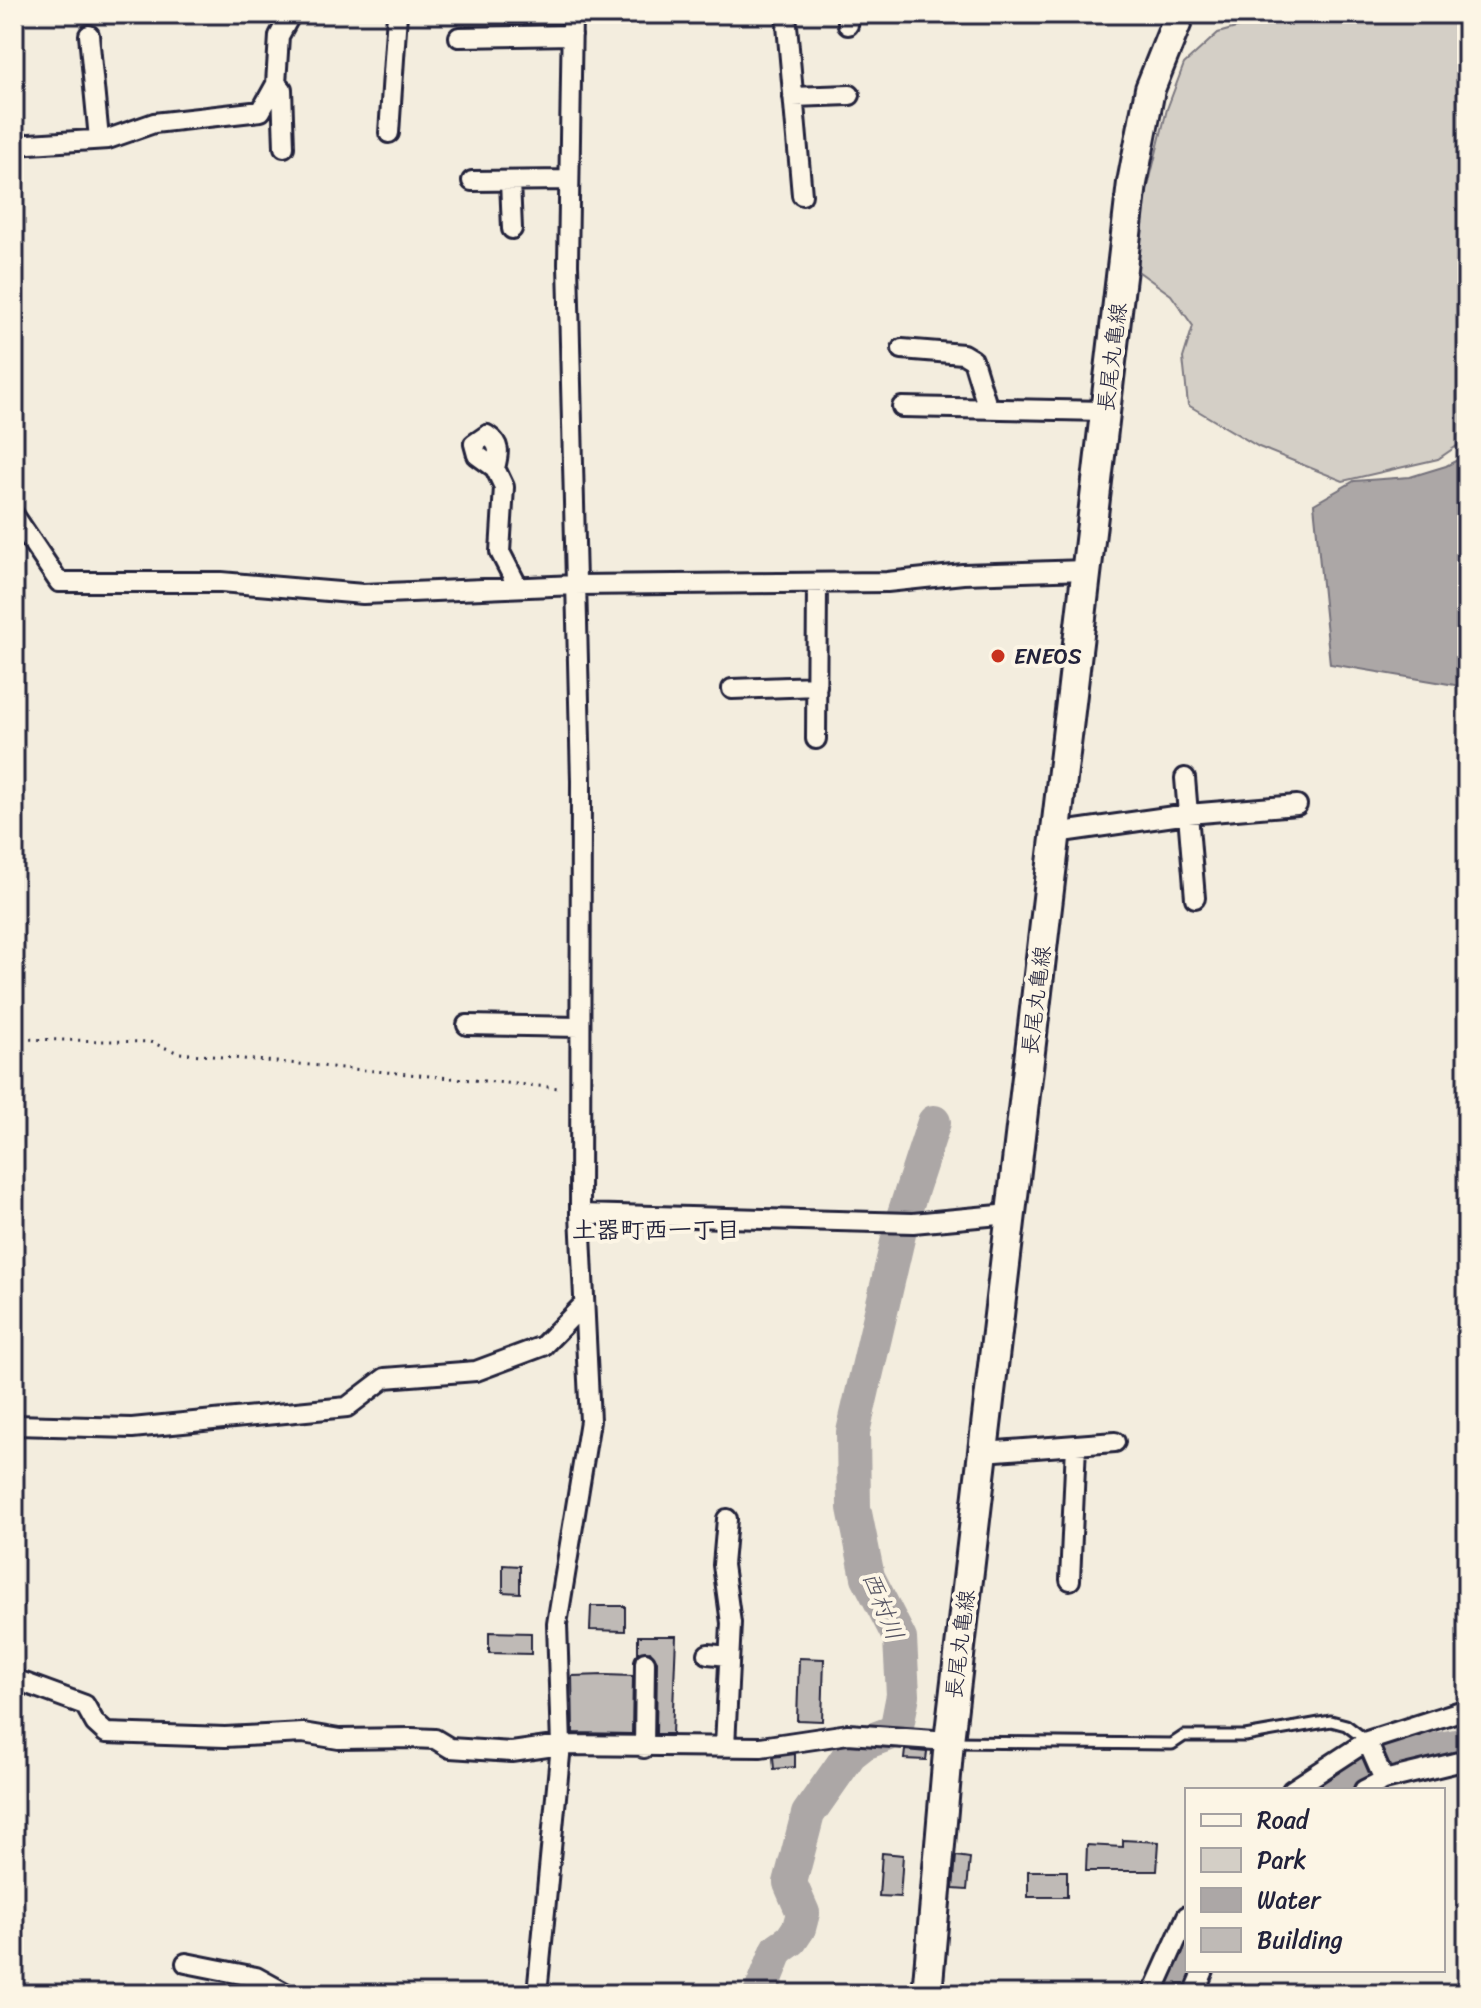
<svg xmlns="http://www.w3.org/2000/svg" width="1481" height="2008" font-family="Sriracha,'Klee One',sans-serif">
	<style>
		.green { fill: #d4cfc6; stroke: #7b7880; stroke-width: 2 }
		.water { fill: #aca7a6; stroke: #75727b; stroke-width: 2 }
		.lines { fill: none; stroke-linecap: round; stroke-linejoin: round }
		.river { stroke: #aca7a6; stroke-width: 34 }
		.building { fill: #bfbab6; stroke: #22223b; stroke-width: 2 }
		.service-casing { stroke: #22223b; stroke-width: 15 }
		.minor-casing { stroke: #22223b; stroke-width: 24 }
		.primary-casing { stroke: #22223b; stroke-width: 34 }
		.path { stroke: #22223b; stroke-width: 3; stroke-dasharray: 2 6; stroke-linecap: butt }
		.service { stroke: #fcf5e5; stroke-width: 9 }
		.minor { stroke: #fcf5e5; stroke-width: 18 }
		.primary { stroke: #fcf5e5; stroke-width: 28 }
		.poi-dot { fill: #c8321e; stroke: #fcf5e5; stroke-width: 3 }
		.labels { text-anchor: middle; dominant-baseline: central; stroke-width: 8; stroke-linejoin: round; paint-order: stroke }
		.street-label { font-size: 22px; fill: #22223b; stroke: #fcf5e5 }
		.poi-label { font-size: 22px; fill: #22223b; stroke: #fcf5e5; text-anchor: start }
		.neighbourhood-label { font-size: 24px; font-weight: bold; fill: #22223b; stroke: #fcf5e5 }
		.water-label { font-size: 24px; font-style: italic; fill: #525160; stroke: #fcf5e5 }
	</style>
	<rect width="100%" height="100%" fill="#f3edde"/>
	<filter id="ink" filterUnits="userSpaceOnUse"><feTurbulence type="fractalNoise" baseFrequency=".0125" numOctaves="2"/><feDisplacementMap in="SourceGraphic" scale="16" xChannelSelector="R" yChannelSelector="G"/><feConvolveMatrix kernelMatrix="1 2 1 2 8 2 1 2 1" color-interpolation-filters="sRGB"/></filter>
	<g filter="url(#ink)">
		<path class="green" d="M1286 14H1467V439L1438 459 1343 481 1259 447 1188 405 1183 358 1193 326 1171 295 1135 269 1140 219 1167 109 1184 64 1218 33Z"/>
		<path class="water" d="M1467 455V687L1330 664 1314 504 1354 481 1410 477 1446 466Z"/>
		<g class="lines">
			<path class="river" d="M1324 1790 1399 1756 1467 1744
				M760 1994 778 1949 791 1940 799 1928 803 1913 790 1883 808 1814 850 1754 864 1743 896 1731 903 1695 900 1639 868 1577 854 1508 853 1432 903 1217 934 1122
				M1177 1994 1187 1966"/>
		</g>
		<path class="building" d="M503 1565 520 1566V1593L503 1592Z
			M591 1606H625V1631L590 1630Z
			M489 1632 531 1633V1654L489 1653Z
			M638 1636H676L672 1734H656L657 1661 650 1651 638 1653Z
			M799 1658 824 1659 822 1721 797 1720Z
			M605 1675 633 1676 632 1734 573 1733 572 1676Z
			M905 1750 927 1752 926 1760 904 1759Z
			M795 1754V1767L774 1769 773 1757Z
			M1123 1840 1159 1842 1157 1871H1086L1087 1845 1123 1847Z
			M882 1853 903 1855 900 1897 879 1896Z
			M956 1856 970 1858 967 1890 953 1889Z
			M1028 1871H1067V1897H1028Z"/>
		<g class="lines">
			<defs>
				<path id="service" d="M952 1742 1172 1744 1184 1736H1245L1331 1721 1346 1725 1367 1741"/>
				<path id="minor" d="M786 14 802 195
					M848 25V14
					M89 35 99 139
					M459 37 572 35
					M276 84 282 89 284 147
					M793 97 850 95
					M389 133 397 14
					M14 145 108 139 154 123 261 111 276 84 279 36 291 14
					M472 181 569 180
					M510 181 512 229
					M902 349 963 354 973 360 987 406
					M902 407 1105 411
					M495 468C499 453 501 444 487 435L474 444 477 455 495 468 504 487 500 552 518 587
					M14 515 59 582H221L363 594 576 585 887 582 963 574 1086 570
					M732 689 817 686
					M816 739 817 583
					M1185 778 1195 898
					M1055 833 1188 814 1297 805
					M467 1025 580 1027
					M580 1214 913 1223 1010 1214
					M14 1425 132 1428 347 1407 385 1378 476 1371 543 1346 584 1304
					M983 1452 1115 1442
					M1070 1580 1076 1445
					M708 1654 729 1656
					M14 1679 85 1705 95 1723 106 1733 225 1737 303 1733 339 1739 412 1738 435 1739 450 1748 512 1752 561 1745 761 1747 848 1734 949 1741
					M1367 1741 1384 1780
					M725 1746 731 1623 723 1565 727 1519
					M644 1748 645 1662
					M1292 1790 1367 1741 1467 1709
					M1364 1790 1384 1780 1467 1760
					M186 1963 256 1977 287 1994
					M537 1994 561 1745 557 1624 590 1421 580 1214 581 781 568 264 572 14
					M1152 1994 1187 1916
					M1194 1994 1204 1970"/>
				<path id="primary" d="M927 1994 949 1741 1132 183 1150 89 1180 14"/>
			</defs>
			<use href="#service" class="service-casing"/>
			<use href="#minor" class="minor-casing"/>
			<use href="#primary" class="primary-casing"/>
			<path class="path" d="M14 1000 22 1039 150 1042 179 1053 560 1088"/>
			<use href="#service" class="service"/>
			<use href="#minor" class="minor"/>
			<use href="#primary" class="primary"/>
		</g>
	</g>
	<circle class="poi-dot" cx="998" cy="656" r="8"/>
	<g class="labels">
		<g class="street-label">
			<text transform="translate(1112 357) rotate(-83)">長尾丸亀線</text>
			<text transform="translate(1036 1000) rotate(-83)">長尾丸亀線</text>
			<text transform="translate(960 1644) rotate(-83)">長尾丸亀線</text>
		</g>
		<g class="poi-label">
			<text x="1014" y="656">ENEOS</text>
		</g>
		<g class="neighbourhood-label">
			<text x="656" y="1230">土器町西一丁目</text>
		</g>
		<g class="water-label">
			<text transform="translate(883 1606) rotate(68)">西村川</text>
		</g>
	</g>
	<rect width="1481" height="2008" fill="none" stroke="#fcf5e5" stroke-width="48"/>
	<rect x="24" y="24" width="1433" height="1960" fill="none" stroke="#22223b" stroke-width="3" filter="url(#ink)"/>
	<rect x="1185" y="1788" width="260" height="184" fill="#fcf5e5" stroke="#a5a1a1" stroke-width="2"/>
	<rect x="1201" y="1814" width="40" height="12" fill="#fcf5e5" stroke="#a5a1a1" stroke-width="2"/>
	<text x="1257" y="1828" font-size="24" fill="#22223b">Road</text>
	<rect x="1201" y="1848" width="40" height="24" fill="#d4cfc6" stroke="#a5a1a1" stroke-width="2"/>
	<text x="1257" y="1868" font-size="24" fill="#22223b">Park</text>
	<rect x="1201" y="1888" width="40" height="24" fill="#aca7a6" stroke="#a5a1a1" stroke-width="2"/>
	<text x="1257" y="1908" font-size="24" fill="#22223b">Water</text>
	<rect x="1201" y="1928" width="40" height="24" fill="#bfbab6" stroke="#a5a1a1" stroke-width="2"/>
	<text x="1257" y="1948" font-size="24" fill="#22223b">Building</text>
</svg>
